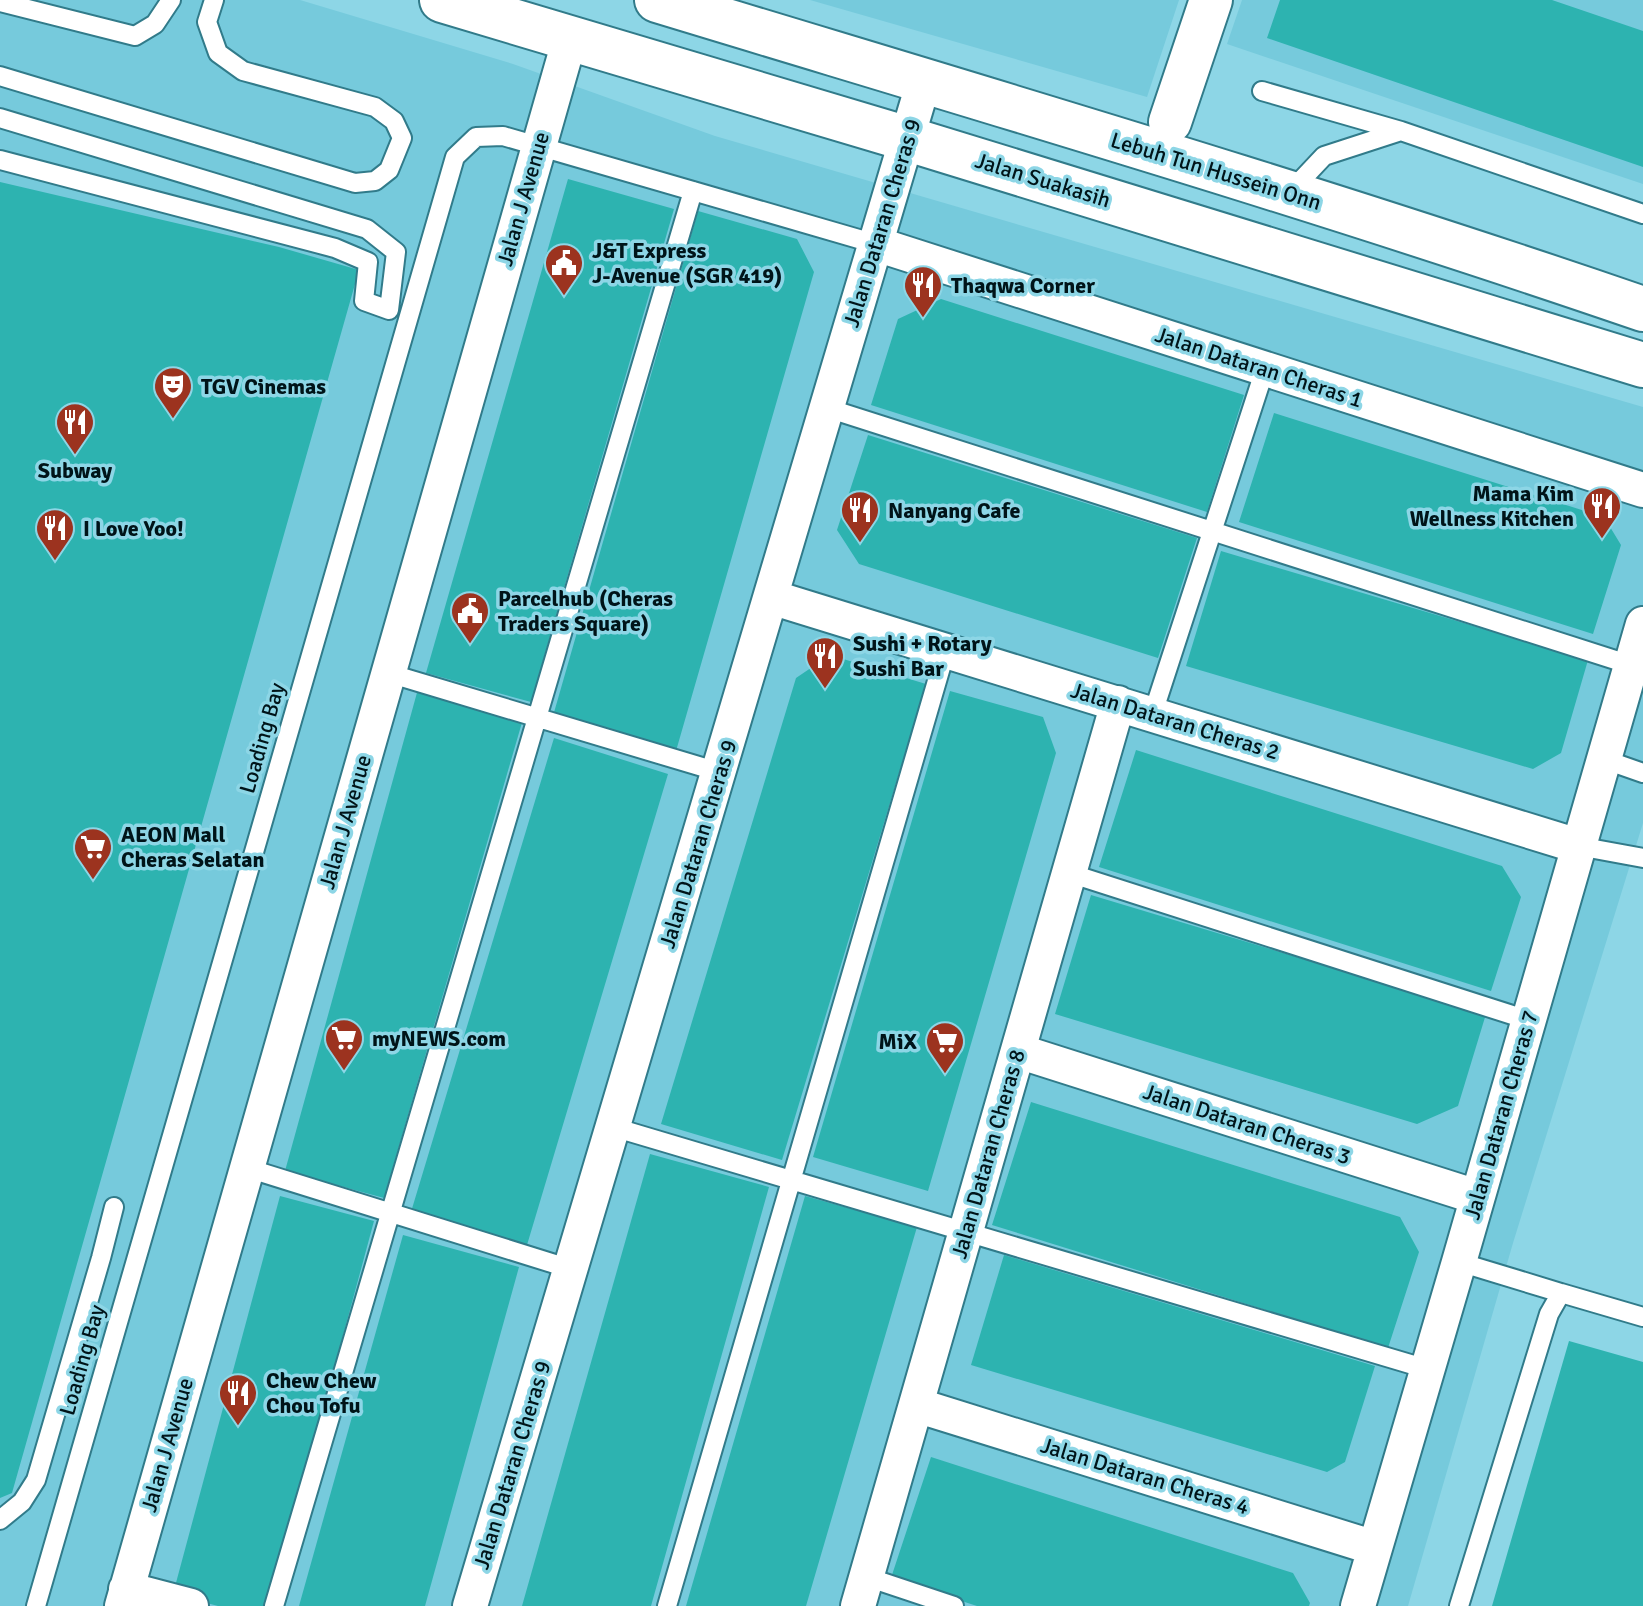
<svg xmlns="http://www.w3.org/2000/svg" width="1643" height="1606" font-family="Signika,sans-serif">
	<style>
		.built { fill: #76cadc }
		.building { fill: #2db3b0 }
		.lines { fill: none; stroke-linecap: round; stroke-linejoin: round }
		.service-casing { stroke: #317b8a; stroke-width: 22 }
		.minor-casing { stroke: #317b8a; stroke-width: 38 }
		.tertiary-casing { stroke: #317b8a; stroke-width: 46 }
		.secondary-casing { stroke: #317b8a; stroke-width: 48 }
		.service { stroke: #fff; stroke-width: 18 }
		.minor { stroke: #fff; stroke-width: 34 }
		.tertiary { stroke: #fff; stroke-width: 42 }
		.secondary { stroke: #fff; stroke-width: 44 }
		.labels { text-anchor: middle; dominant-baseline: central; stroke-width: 7; stroke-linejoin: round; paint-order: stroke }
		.street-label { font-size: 22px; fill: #001419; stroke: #8dd6e6 }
		.poi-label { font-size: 22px; font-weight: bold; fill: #001419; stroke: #8dd6e6; text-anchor: start }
	</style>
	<rect width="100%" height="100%" fill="#8dd6e6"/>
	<path class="built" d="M0 0H300L513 64 715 136 1643 407V823L1513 1243 1408 1606H0Z
		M810 0H1179L1147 97Z
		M1242 0H1643V184L1227 44Z"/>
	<path class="building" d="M1280 0H1552L1643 31V167L1267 38Z
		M568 179 674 209 531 702 426 673Z
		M0 182 279 247 359 270 12 1493 0 1498Z
		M698 211 797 239 814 272 676 751 553 716Z
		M941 299 1244 395 1207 512 871 405 898 319Z
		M1274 413 1604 517 1621 545 1593 634 1239 522Z
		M868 435 1197 538 1158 658 859 564 837 530Z
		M1221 551 1588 660 1561 753 1533 769 1186 666Z
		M830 655 926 684 782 1160 661 1124 796 678Z
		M418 689 523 719 384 1198 285 1171Z
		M950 691 1043 717 1056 753 928 1191 813 1157Z
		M554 738 668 774 527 1245 411 1212Z
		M1136 750 1502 866 1521 897 1491 991 1099 867Z
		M1091 895 1486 1014 1458 1106 1417 1124 1055 1014Z
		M1031 1102 1400 1217 1419 1252 1388 1348 992 1225Z
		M650 1154 769 1187 651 1606H522Z
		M280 1196 374 1221 270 1606H218L173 1594Z
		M805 1196 917 1227 806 1606H686Z
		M403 1235 519 1267 425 1606H299Z
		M1004 1255 1375 1366 1345 1462 1327 1472 971 1365Z
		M1569 1341 1643 1362V1606H1492Z
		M931 1457 1293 1573 1310 1603 1309 1606H977L891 1578Z"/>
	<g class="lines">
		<defs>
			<path id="service" d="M0 2 135 36 155 24 171 0
				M0 76 355 183 375 181 389 170 402 138 394 121 375 107 243 71 218 53 207 22 214 0
				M1262 91 1401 131 1643 214
				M0 118 367 229 396 252 389 310 364 301 368 262 335 248 0 160
				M1291 191 1324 156 1401 131
				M827 408 1631 665
				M388 673 719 772
				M1153 713 1265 369
				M1603 759 1643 773
				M1578 846 1643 858
				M1069 873 1528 1020
				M613 1127 1427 1369
				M247 1168 571 1269
				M1459 1262 1561 1293
				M0 1520 22 1502 36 1480 101 1258 114 1207
				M867 1577 954 1606
				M36 1606 455 157 476 137 503 136 876 244
				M274 1606 693 191
				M667 1606 946 650
				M1459 1606 1549 1314 1561 1293 1643 1317"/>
			<path id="minor" d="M876 244 1643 490
				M771 597 1578 846
				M1018 1051 1477 1197
				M916 1405 1375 1548
				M126 1589 191 1606
				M122 1606 570 38
				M470 1606 924 81
				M858 1606 1118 703
				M1358 1606 1459 1262 1643 624"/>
			<path id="tertiary" d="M1170 122 1211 0"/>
			<path id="secondary" d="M442 0 908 139 1643 365
				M657 0C986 100 1317 197 1643 309"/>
		</defs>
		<use href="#service" class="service-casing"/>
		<use href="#minor" class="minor-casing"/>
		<use href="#tertiary" class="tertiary-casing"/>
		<use href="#secondary" class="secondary-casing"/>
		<use href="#service" class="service"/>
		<use href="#minor" class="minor"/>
		<use href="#tertiary" class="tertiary"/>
		<use href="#secondary" class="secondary"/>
	</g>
	<defs>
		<symbol id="civic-pin" viewBox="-11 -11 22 30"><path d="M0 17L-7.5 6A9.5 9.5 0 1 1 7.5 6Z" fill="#9c331f" stroke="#8dd6e6"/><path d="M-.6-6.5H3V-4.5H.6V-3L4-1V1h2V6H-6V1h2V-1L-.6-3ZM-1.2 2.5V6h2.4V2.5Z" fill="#fff"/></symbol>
		<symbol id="restaurant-pin" viewBox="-11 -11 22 30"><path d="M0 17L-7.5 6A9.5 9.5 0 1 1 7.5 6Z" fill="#9c331f" stroke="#8dd6e6"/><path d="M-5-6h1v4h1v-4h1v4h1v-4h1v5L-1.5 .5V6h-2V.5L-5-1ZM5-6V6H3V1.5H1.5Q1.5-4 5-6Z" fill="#fff"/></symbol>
		<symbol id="theatre-pin" viewBox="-11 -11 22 30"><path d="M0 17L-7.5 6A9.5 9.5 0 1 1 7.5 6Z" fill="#9c331f" stroke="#8dd6e6"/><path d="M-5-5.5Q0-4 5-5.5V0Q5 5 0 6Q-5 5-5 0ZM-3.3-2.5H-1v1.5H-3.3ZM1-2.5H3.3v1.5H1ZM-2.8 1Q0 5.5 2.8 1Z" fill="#fff"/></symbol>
		<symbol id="supermarket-pin" viewBox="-11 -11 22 30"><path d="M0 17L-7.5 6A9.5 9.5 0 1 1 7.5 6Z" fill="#9c331f" stroke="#8dd6e6"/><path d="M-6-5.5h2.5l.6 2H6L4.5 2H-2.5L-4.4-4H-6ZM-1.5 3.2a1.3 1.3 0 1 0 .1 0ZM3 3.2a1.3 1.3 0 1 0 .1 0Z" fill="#fff"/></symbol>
	</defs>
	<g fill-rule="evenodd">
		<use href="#civic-pin" x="542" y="241" width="44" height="60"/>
		<use href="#restaurant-pin" x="901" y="263" width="44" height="60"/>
		<use href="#theatre-pin" x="151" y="364" width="44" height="60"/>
		<use href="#restaurant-pin" x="53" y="400" width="44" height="60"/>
		<use href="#restaurant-pin" x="1580" y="484" width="44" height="60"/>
		<use href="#restaurant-pin" x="838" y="488" width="44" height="60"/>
		<use href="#restaurant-pin" x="33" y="506" width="44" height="60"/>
		<use href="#civic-pin" x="448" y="589" width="44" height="60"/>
		<use href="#restaurant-pin" x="803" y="634" width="44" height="60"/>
		<use href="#supermarket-pin" x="71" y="825" width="44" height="60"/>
		<use href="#supermarket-pin" x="322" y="1016" width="44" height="60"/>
		<use href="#supermarket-pin" x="923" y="1019" width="44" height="60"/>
		<use href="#restaurant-pin" x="216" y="1371" width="44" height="60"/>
	</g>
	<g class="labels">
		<g class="street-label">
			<text transform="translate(1216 171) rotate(17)">Lebuh Tun Hussein Onn</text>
			<text transform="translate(1043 180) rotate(17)">Jalan Suakasih</text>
			<text transform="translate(523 199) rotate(-74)">Jalan J Avenue</text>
			<text transform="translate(882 223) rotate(-73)">Jalan Dataran Cheras 9</text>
			<text transform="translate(1259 367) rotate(18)">Jalan Dataran Cheras 1</text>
			<text transform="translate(1175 721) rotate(17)">Jalan Dataran Cheras 2</text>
			<text transform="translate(262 738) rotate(-74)">Loading Bay</text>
			<text transform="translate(345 822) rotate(-74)">Jalan J Avenue</text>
			<text transform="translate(698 844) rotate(-73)">Jalan Dataran Cheras 9</text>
			<text transform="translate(1501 1115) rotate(-74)">Jalan Dataran Cheras 7</text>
			<text transform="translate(1247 1124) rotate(18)">Jalan Dataran Cheras 3</text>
			<text transform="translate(988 1154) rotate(-74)">Jalan Dataran Cheras 8</text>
			<text transform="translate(82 1360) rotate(-74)">Loading Bay</text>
			<text transform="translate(167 1445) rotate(-74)">Jalan J Avenue</text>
			<text transform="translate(512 1465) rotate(-73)">Jalan Dataran Cheras 9</text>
			<text transform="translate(1145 1476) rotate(17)">Jalan Dataran Cheras 4</text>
		</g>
		<g class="poi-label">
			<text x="592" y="250">J&amp;T Express<tspan x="592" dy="25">J-Avenue (SGR 419)</tspan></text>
			<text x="951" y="285">Thaqwa Corner</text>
			<text x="201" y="386">TGV Cinemas</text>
			<text x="75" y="470" text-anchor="middle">Subway</text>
			<text x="1574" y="493" text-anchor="end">Mama Kim<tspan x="1574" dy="25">Wellness Kitchen</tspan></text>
			<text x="888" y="510">Nanyang Cafe</text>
			<text x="83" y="528">I Love Yoo!</text>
			<text x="498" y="598">Parcelhub (Cheras<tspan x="498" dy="25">Traders Square)</tspan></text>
			<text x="853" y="643">Sushi + Rotary<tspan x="853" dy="25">Sushi Bar</tspan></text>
			<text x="121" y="834">AEON Mall<tspan x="121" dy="25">Cheras Selatan</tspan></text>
			<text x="372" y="1038">myNEWS.com</text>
			<text x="917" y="1041" text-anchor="end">MiX</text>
			<text x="266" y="1380">Chew Chew<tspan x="266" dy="25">Chou Tofu</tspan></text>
		</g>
	</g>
</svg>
